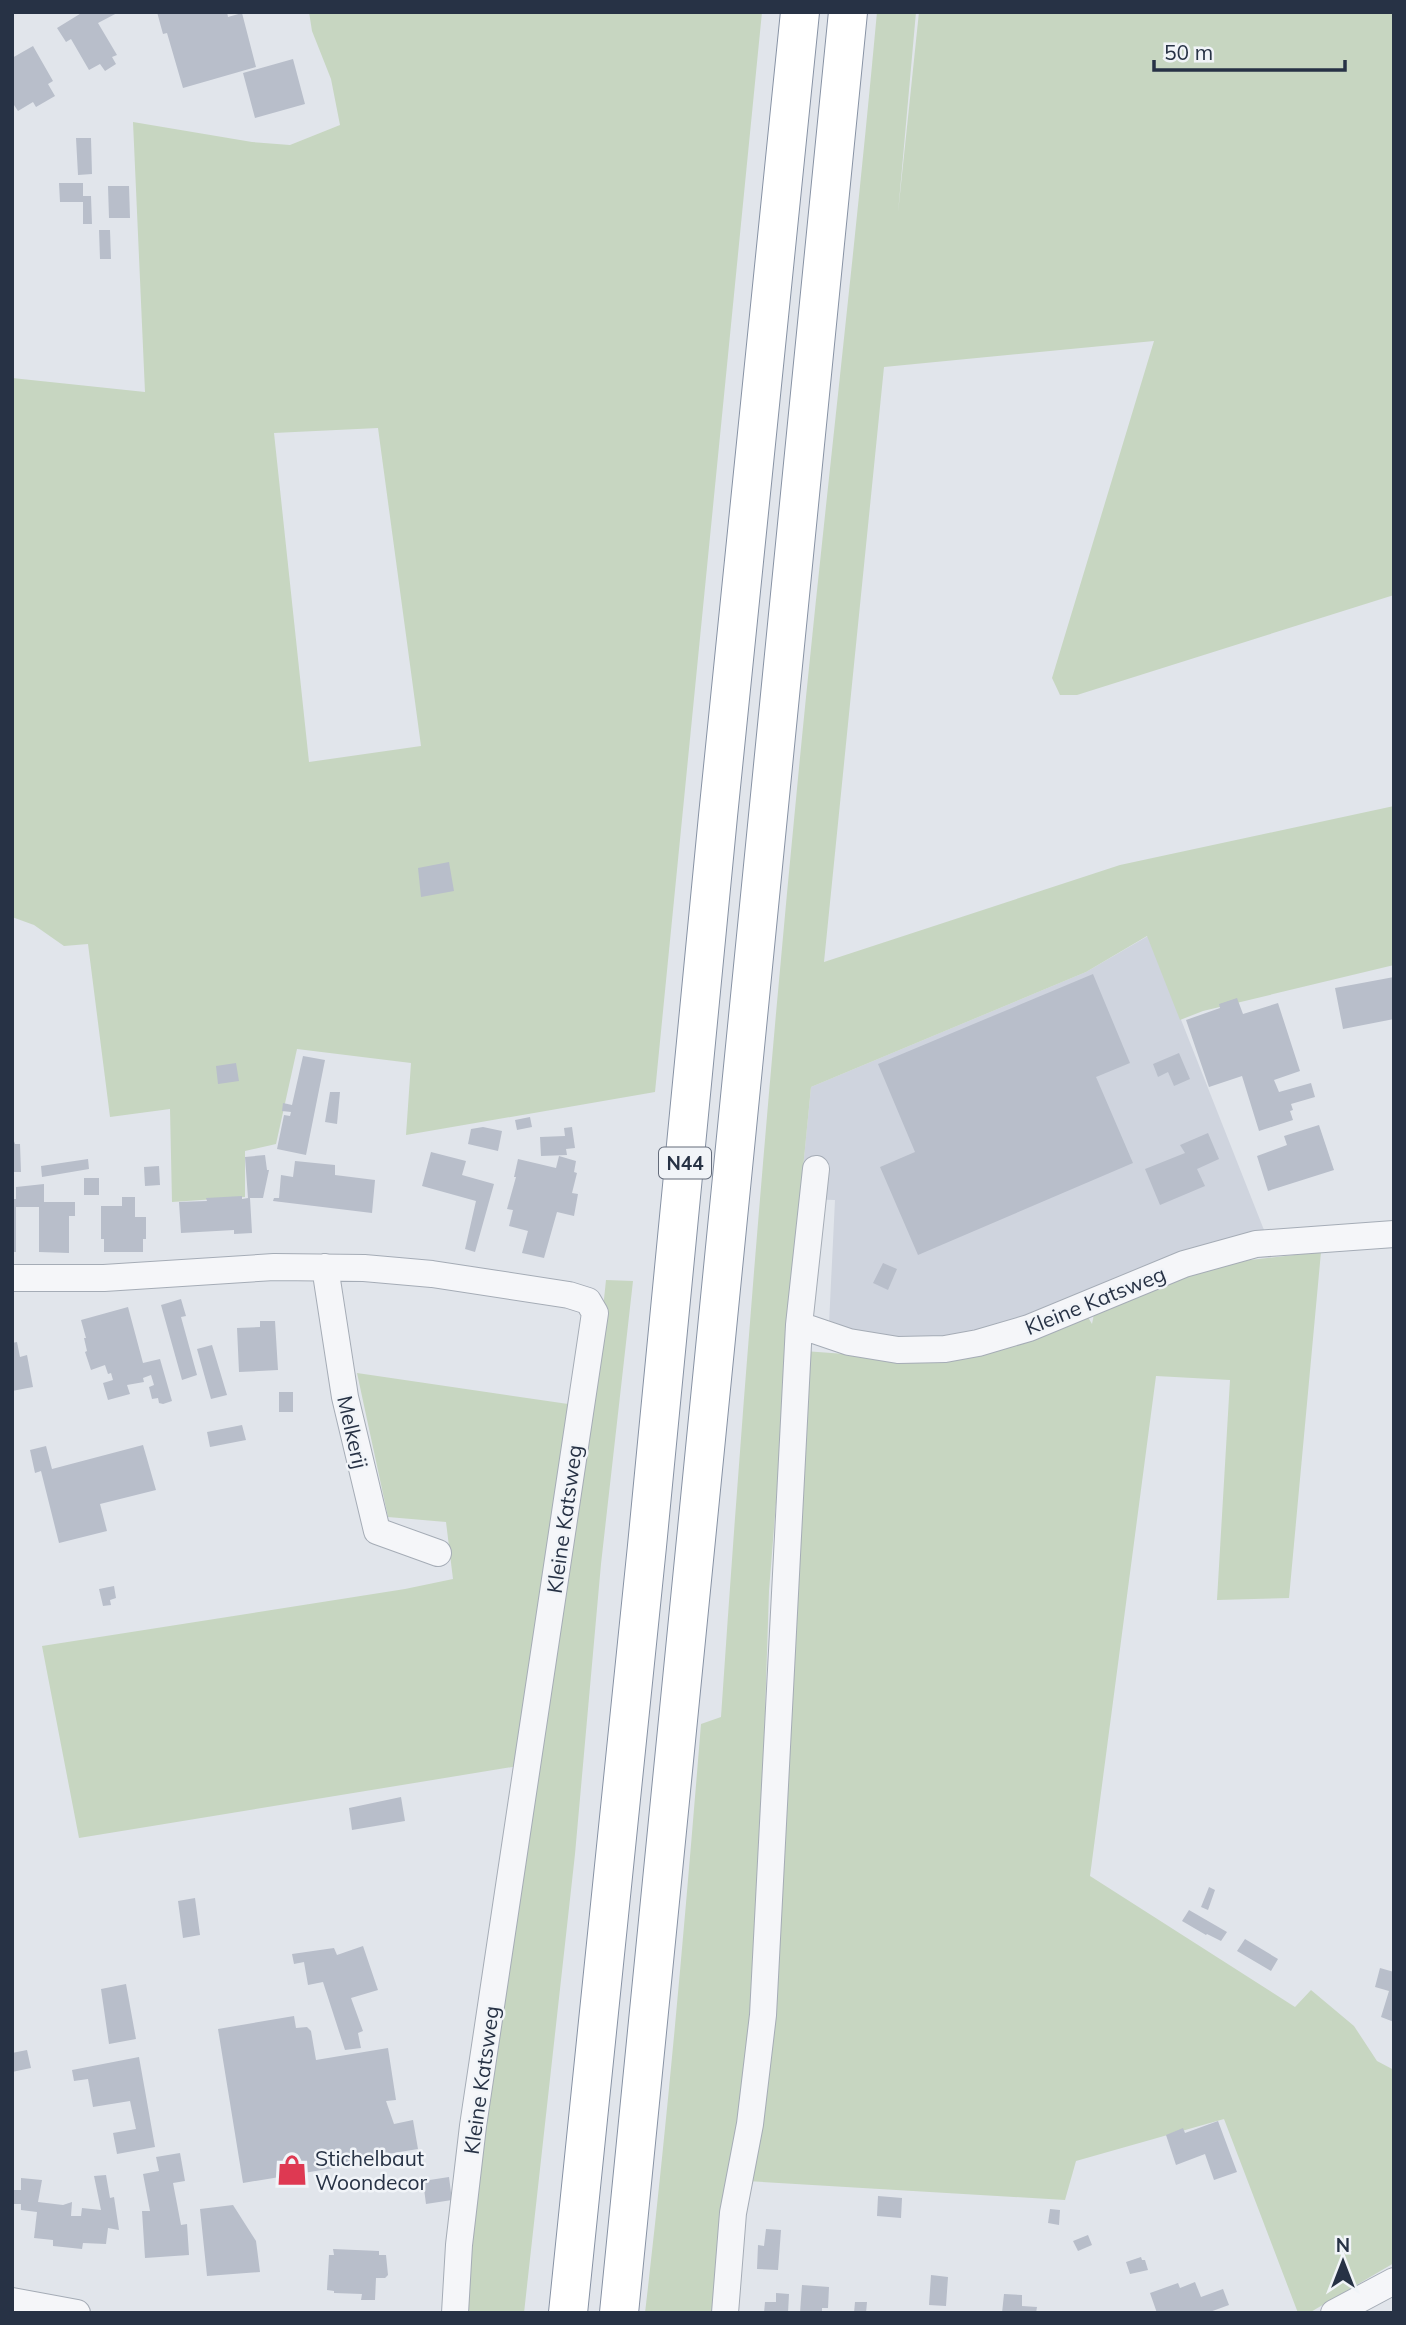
<svg xmlns="http://www.w3.org/2000/svg" width="1406" height="2325" font-family="Mulish,sans-serif">
	<style>
		.built { fill: #cfd4de }
		.green { fill: #c7d6c1; fill-rule: evenodd }
		.building { fill: #b8beca }
		.lines { fill: none; stroke-linecap: round; stroke-linejoin: round }
		.minor-casing { stroke: #a5acb6; stroke-width: 28 }
		.highway-casing { stroke: #8792a4; stroke-width: 40 }
		.minor { stroke: #f5f6f9; stroke-width: 26 }
		.highway { stroke: #fff; stroke-width: 38 }
		.labels { text-anchor: middle; dominant-baseline: central; stroke-width: 5; stroke-linejoin: round; paint-order: stroke }
		.shield { fill: #f1f4f8; stroke: #646c7b; stroke-width: 2 }
		.shield-label { font-size: 19px; font-weight: bold; fill: #273245 }
		.street-label { font-size: 21px; fill: #273245; stroke: #f1f4f8 }
		.poi-label { font-size: 21px; fill: #273245; stroke: #f1f4f8; text-anchor: start }
	</style>
	<rect width="100%" height="100%" fill="#e1e5eb"/>
	<path class="built" d="M1148 936 1264 1230 1244 1235 1015 1321 970 1335 899 1341 829 1324 835 1200 800 1199 811 1087 1086 972Z"/>
	<path class="green" d="M309 12H762L655 1092 406 1135 411 1063 297 1049 276 1144 245 1151V1197L172 1202 170 1109 110 1117 88 944 64 946 34 925 12 917V378L145 392 133 122 252 142 290 145 340 125 331 79 312 31ZM378 428 421 746 309 762 274 433Z
		M877 12H916L898 213 919 12H1394V595L1077 695H1060L1052 678 1154 341 884 367 824 962 1120 865 1394 806V965L1203 1011 1180 1020 1147 936 1086 972 811 1087 800 1199 769 1591 761 1837 743 2117 719 2313H645C668 2117 685 1921 701 1724L721 1717C744 1376 772 1036 806 697 829 469 856 241 877 12Z
		M1321 1252 1289 1598 1217 1600 1230 1380 1156 1376 1090 1876 1295 2007 1311 1990 1354 2026 1377 2061 1394 2070V2263L1309 2313H1298L1224 2119 1076 2161 1065 2200 747 2181 804 1351 928 1360 1085 1312 1092 1324 1094 1314 1172 1279 1241 1261Z
		M606 1280 633 1281 601 1564 575 1854 524 2313H465L489 2099 599 1347Z
		M357 1373 575 1405 518 1766 79 1838 42 1646 405 1589 453 1579 446 1522 388 1517Z"/>
	<path class="building" d="M83 12H119L98 23 117 55 112 57 116 64 105 71 100 64 89 70 71 39 66 42 57 28Z
		M157 12H227L228 17 242 13 256 67 183 88 167 33 163 34Z
		M33 46 53 81 48 84 55 96 36 107 33 102 18 111 12 102V58Z
		M293 59 305 104 255 118 243 73Z
		M76 138H91L92 174 78 175Z
		M59 183H83V196H91L92 224H83V202H60Z
		M108 186H129L130 218H109Z
		M99 230H110L111 259H100Z
		M449 862 454 891 421 897 418 868Z
		M1093 974 1130 1063 1096 1077 1133 1163 918 1255 880 1167 915 1152 878 1064Z
		M1394 977V1019L1343 1029 1335 988Z
		M1237 998 1243 1014 1278 1003 1300 1071 1274 1080 1279 1092 1311 1083 1315 1097 1291 1104 1293 1110 1290 1111 1293 1120 1259 1131 1242 1076 1209 1087 1186 1020 1220 1008 1219 1004Z
		M1179 1053 1190 1079 1174 1086 1168 1072 1158 1077 1153 1064Z
		M303 1056 325 1060 306 1155 277 1149 284 1115 290 1116 291 1112 282 1111 283 1103 292 1105Z
		M236 1063 239 1081 218 1084 216 1066Z
		M330 1092H340L337 1124 325 1122Z
		M530 1117 532 1127 517 1130 515 1120Z
		M1319 1125 1334 1170 1268 1191 1257 1156 1287 1145 1284 1136Z
		M483 1127 502 1131 498 1151 468 1144 471 1129Z
		M572 1127 575 1148 566 1149 567 1155 541 1156 540 1137 565 1136 564 1128Z
		M1208 1133 1219 1159 1197 1169 1205 1186 1160 1205 1145 1169 1185 1153 1180 1145Z
		M12 1136 15 1144H20L21 1172H12Z
		M431 1152 466 1161 462 1175 494 1184 475 1252 465 1249 476 1201 422 1186Z
		M265 1155 267 1170H269L263 1198H250L252 1233 234 1234V1230L181 1233 179 1202 207 1201 206 1198 242 1196V1199L248 1198 245 1157Z
		M559 1156 576 1161 574 1172 577 1173 572 1193 578 1194 574 1216 557 1212 544 1258 522 1253 528 1231 509 1226 513 1210 507 1209 516 1177H514L518 1159 556 1168Z
		M88 1159 89 1169 42 1177 41 1166Z
		M295 1161 335 1165V1175L375 1180 372 1213 273 1201 274 1198H279L281 1175 293 1177Z
		M159 1166 160 1185 145 1186 144 1167Z
		M84 1178H99V1195H84Z
		M44 1184V1202H75V1216H69V1253L39 1252V1207H16V1252H12V1199H16V1187Z
		M122 1197H135V1217H146V1239H143V1252H104V1239H101V1206H122Z
		M883 1263 897 1269 888 1290 873 1283Z
		M181 1299 186 1316 181 1317 197 1375 182 1380 161 1305Z
		M128 1307 143 1363 160 1359 172 1401 163 1404 159 1403 158 1398 152 1399 149 1387 154 1385 151 1375 143 1378 144 1382 127 1385 130 1394 108 1400 103 1383 113 1380 111 1373 108 1374 105 1365 91 1370 85 1352 87 1351 84 1338H86L81 1320Z
		M260 1321H275L278 1370 239 1372 237 1328 260 1327Z
		M17 1342 20 1357 27 1355 33 1387 12 1391V1343Z
		M212 1345 227 1395 211 1399 197 1349Z
		M279 1392H293V1412H279Z
		M242 1425 246 1440 210 1447 207 1432Z
		M143 1445 156 1490 100 1504 107 1531 59 1543 41 1471 35 1473 30 1450 46 1446 52 1469Z
		M114 1586 116 1598 110 1600 111 1605 103 1606 99 1589Z
		M401 1797 405 1821 352 1830 349 1808Z
		M1209 1887 1215 1890 1208 1910 1201 1907Z
		M195 1898 200 1935 183 1938 178 1901Z
		M1189 1910 1227 1932 1221 1941 1207 1934 1206 1935 1182 1921Z
		M1245 1939 1278 1959 1271 1971 1237 1951Z
		M363 1946 378 1990 351 1998 363 2031 358 2033 361 2048 345 2050 323 1982 308 1985 304 1962 294 1964 292 1954 334 1948 337 1955Z
		M1380 1968 1394 1972V2022L1381 2017 1389 1991 1375 1987Z
		M126 1984 136 2039 109 2044 101 1989Z
		M294 2016 296 2028 307 2027 311 2031 316 2060 388 2048 396 2100 386 2101 394 2124 413 2120 418 2149 351 2160 352 2165 243 2183 218 2029Z
		M27 2050 31 2068 12 2072V2053Z
		M139 2057 155 2147 117 2154 113 2133 136 2129 130 2101 93 2107 88 2079 74 2081 72 2070Z
		M1218 2121 1237 2172 1214 2180 1205 2154 1176 2165 1166 2135 1183 2128 1185 2133Z
		M180 2153 185 2181 173 2183 181 2225 187 2224 189 2255 145 2258 142 2211H150L143 2174 159 2171 156 2157Z
		M106 2175 110 2198 114 2197 119 2230 108 2228 106 2244 83 2243 82 2249 53 2246V2240L34 2238 37 2212 21 2210V2204H12V2190H21V2178L42 2180 38 2202 63 2205 72 2202 71 2216H81L82 2208 101 2210 94 2176Z
		M449 2177 452 2200 426 2204 423 2181Z
		M878 2196 902 2198 901 2218 877 2216Z
		M233 2205 256 2241 260 2272 207 2276 200 2209Z
		M1050 2209 1060 2210 1059 2225 1048 2223Z
		M766 2229 781 2230 778 2270 757 2269 758 2245 764 2246Z
		M1088 2235 1092 2245 1078 2251 1073 2241Z
		M333 2249 379 2251V2255H386L388 2275 385 2278H376L375 2300H361L362 2294 334 2293V2291L327 2290 329 2255H334Z
		M1141 2257 1142 2260H1145L1148 2270 1130 2274 1126 2262Z
		M931 2275 948 2277 946 2306 929 2305Z
		M1195 2282 1201 2297 1223 2289 1229 2305 1207 2313H1157L1150 2293 1178 2283 1180 2288Z
		M802 2285 829 2287 828 2308H822V2313H800Z
		M776 2293 789 2294 788 2313H764L765 2302H776Z
		M1004 2294 1022 2295V2306L1037 2307 1036 2313H1002Z
		M855 2302H867L866 2313H854Z"/>
	<g class="lines">
		<defs>
			<path id="minor" d="M325 1267 345 1397 377 1531 438 1553
				M12 1278H104L274 1267 364 1268 432 1274 569 1295 588 1301 595 1313 473 2126 459 2245 455 2313
				M799 1325 849 1342 898 1350 945 1349 978 1343 1029 1328 1184 1264 1256 1244 1394 1234
				M12 2301 77 2313
				M725 2313 733 2213 750 2124 763 2015 799 1325 816 1169
				M1334 2313 1394 2281"/>
			<path id="highway" d="M568 2313 647 1546 718 816 800 12
				M619 2313 848 12"/>
		</defs>
		<use href="#minor" class="minor-casing"/>
		<use href="#highway" class="highway-casing"/>
		<use href="#minor" class="minor"/>
		<use href="#highway" class="highway"/>
	</g>
	<defs>
		<symbol id="shop-bare" viewBox="-9 -9 18 18"><path d="M-5-2.5h2.3a2.7 3.5 0 0 1 5.4 0H5L5.5 6h-11ZM-1.5-2.5h3a1.5 2.3 0 0 0-3 0Z" fill="#de3952" stroke="#f1f4f8" stroke-width="2.5" paint-order="stroke"/></symbol>
	</defs>
	<g fill-rule="evenodd">
		<use href="#shop-bare" x="270" y="2148" width="44" height="44"/>
	</g>
	<g class="labels">
		<rect class="shield" x="659" y="1147.5" width="52" height="31" rx="5"/>
		<g class="shield-label">
			<text x="685" y="1163">N44</text>
		</g>
		<g class="street-label">
			<text transform="translate(1095 1300) rotate(-22)">Kleine Katsweg</text>
			<text transform="translate(353 1432) rotate(77)">Melkerij</text>
			<text transform="translate(564 1519) rotate(-82)">Kleine Katsweg</text>
			<text transform="translate(481 2080) rotate(-82)">Kleine Katsweg</text>
		</g>
		<g class="poi-label">
			<text x="315" y="2158">Stichelbaut<tspan x="315" dy="24">Woondecor</tspan></text>
		</g>
	</g>
	<rect width="1406" height="2325" fill="none" stroke="#273245" stroke-width="28"/>
	<g transform="translate(1343 2262)" stroke="#f1f4f8" stroke-width="5" paint-order="stroke">
	<path d="M0-5L12 26L0 18L-12 26Z" fill="#273245"/>
	<text y="-10" font-size="19" font-weight="bold" text-anchor="middle" fill="#273245">N</text>
	</g>
	<path d="M1154 60v10h191v-10" fill="none" stroke="#273245" stroke-width="3.5"/>
	<text x="1164" y="60" font-size="21" fill="#273245" stroke="#f1f4f8" stroke-width="5" paint-order="stroke">50 m</text>
</svg>
